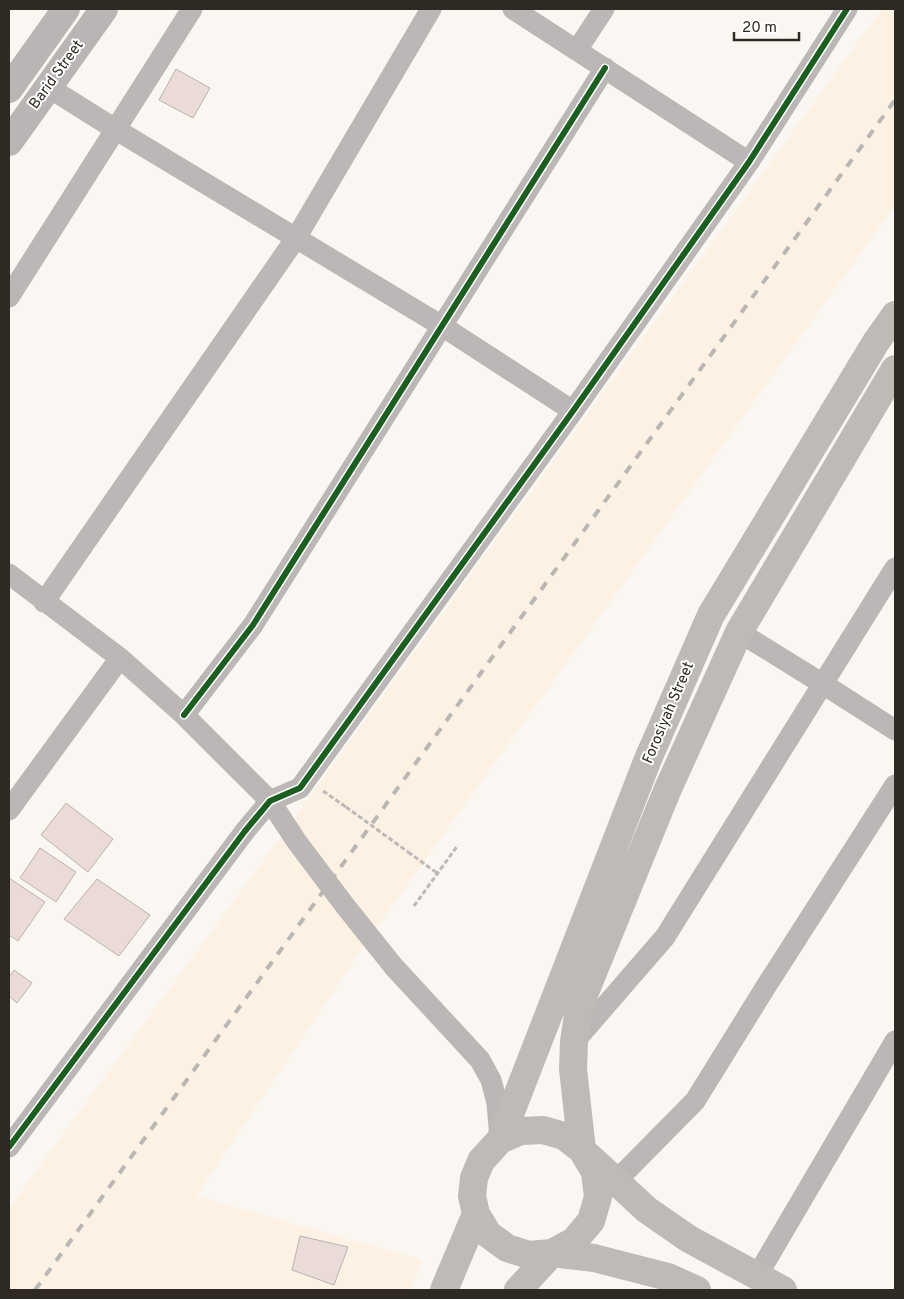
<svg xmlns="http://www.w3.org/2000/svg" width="904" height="1299" font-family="Overpass,sans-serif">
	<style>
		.built { fill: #fcf1e2 }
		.building { fill: #eadbd7; stroke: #b9b3b0 }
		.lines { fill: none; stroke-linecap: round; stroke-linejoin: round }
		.path { stroke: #bcb9b6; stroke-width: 3; stroke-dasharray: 5 2.5; stroke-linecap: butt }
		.minor { stroke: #bab7b6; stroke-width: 21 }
		.secondary { stroke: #b9b5b4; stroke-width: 28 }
		.primary { stroke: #bebab6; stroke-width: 28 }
		.rail { stroke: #b9b6b4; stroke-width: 4; stroke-dasharray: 9 9; stroke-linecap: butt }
		.path-bridge { stroke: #bcb9b6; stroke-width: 3; stroke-dasharray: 5 2.5; stroke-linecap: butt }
		.cycleway-casing { stroke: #fff; stroke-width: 9 }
		.cycleway { stroke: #1b5e20; stroke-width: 6 }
		.labels { text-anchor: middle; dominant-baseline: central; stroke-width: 4; stroke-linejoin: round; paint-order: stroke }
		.street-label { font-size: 15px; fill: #2e2923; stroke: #fff }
	</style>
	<rect width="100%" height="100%" fill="#faf6f1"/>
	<path class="built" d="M882 9H895V205L369 938 196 1196 422 1260 410 1290H9V1208L266 857Z"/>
	<path class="building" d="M176 69 210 88 193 118 159 100Z
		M66 803 113 839 88 872 41 835Z
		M40 848 76 872 56 902 20 878Z
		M9 878 45 902 18 941 9 935Z
		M97 879 150 915 119 956 64 919Z
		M14 970 32 983 17 1003 9 996V977Z
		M300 1236 348 1247 334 1285 292 1270Z"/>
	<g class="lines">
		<path class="path" d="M323 791 346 807
			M408 852 437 873
			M414 906 458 845"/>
		<path class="minor" d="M513 9 749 162
			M577 50 604 9
			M48 87 115 129 442 326 573 411
			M9 297 192 9
			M9 574 120 658 184 715 270 801 297 842 346 907 394 967 480 1060 491 1080 497 1103 500 1138
			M44 602 296 238 431 9
			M739 632 823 684 895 730
			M184 715 253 625 605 68
			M9 810 120 658
			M574 1042 665 937 895 568
			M9 1147 245 831 270 801 300 788 573 411 749 162 847 9
			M616 1181 695 1101 765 988 895 785
			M757 1276 895 1041"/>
		<path class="secondary" d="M9 89 66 9
			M9 142 104 9"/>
		<path class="primary" d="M500 1140 648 759 711 615 876 342 895 315
			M444 1290 476 1214
			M518 1290 552 1253 574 1241 591 1221 598 1197 595 1172 582 1150 564 1136 543 1130 521 1131 500 1140 481 1161 474 1178 472 1196 476 1214 488 1234 507 1248 529 1255 552 1253 594 1258 668 1277 697 1290
			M783 1290 689 1239 647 1210 582 1150 573 1069 574 1042 579 1007 667 791 739 632 895 369"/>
		<path class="rail" d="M35 1290 895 100"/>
		<path class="path-bridge" d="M346 807 408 852"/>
		<defs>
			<path id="cycleway" d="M184 715 253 625 605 68
				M9 1147 245 831 270 801 300 788 573 411 749 162 847 9"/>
		</defs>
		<use href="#cycleway" class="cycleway-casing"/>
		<use href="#cycleway" class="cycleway"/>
	</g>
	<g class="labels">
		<g class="street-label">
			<text transform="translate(57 75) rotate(-54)">Barid Street</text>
			<text transform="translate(669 713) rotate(-67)">Forosiyah Street</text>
		</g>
	</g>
	<rect width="904" height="1299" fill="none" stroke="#2e2923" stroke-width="20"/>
	<path d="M734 32v8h65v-8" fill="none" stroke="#2e2923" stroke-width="2.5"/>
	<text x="742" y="32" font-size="15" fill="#2e2923" stroke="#ffffff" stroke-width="4" paint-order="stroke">20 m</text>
</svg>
